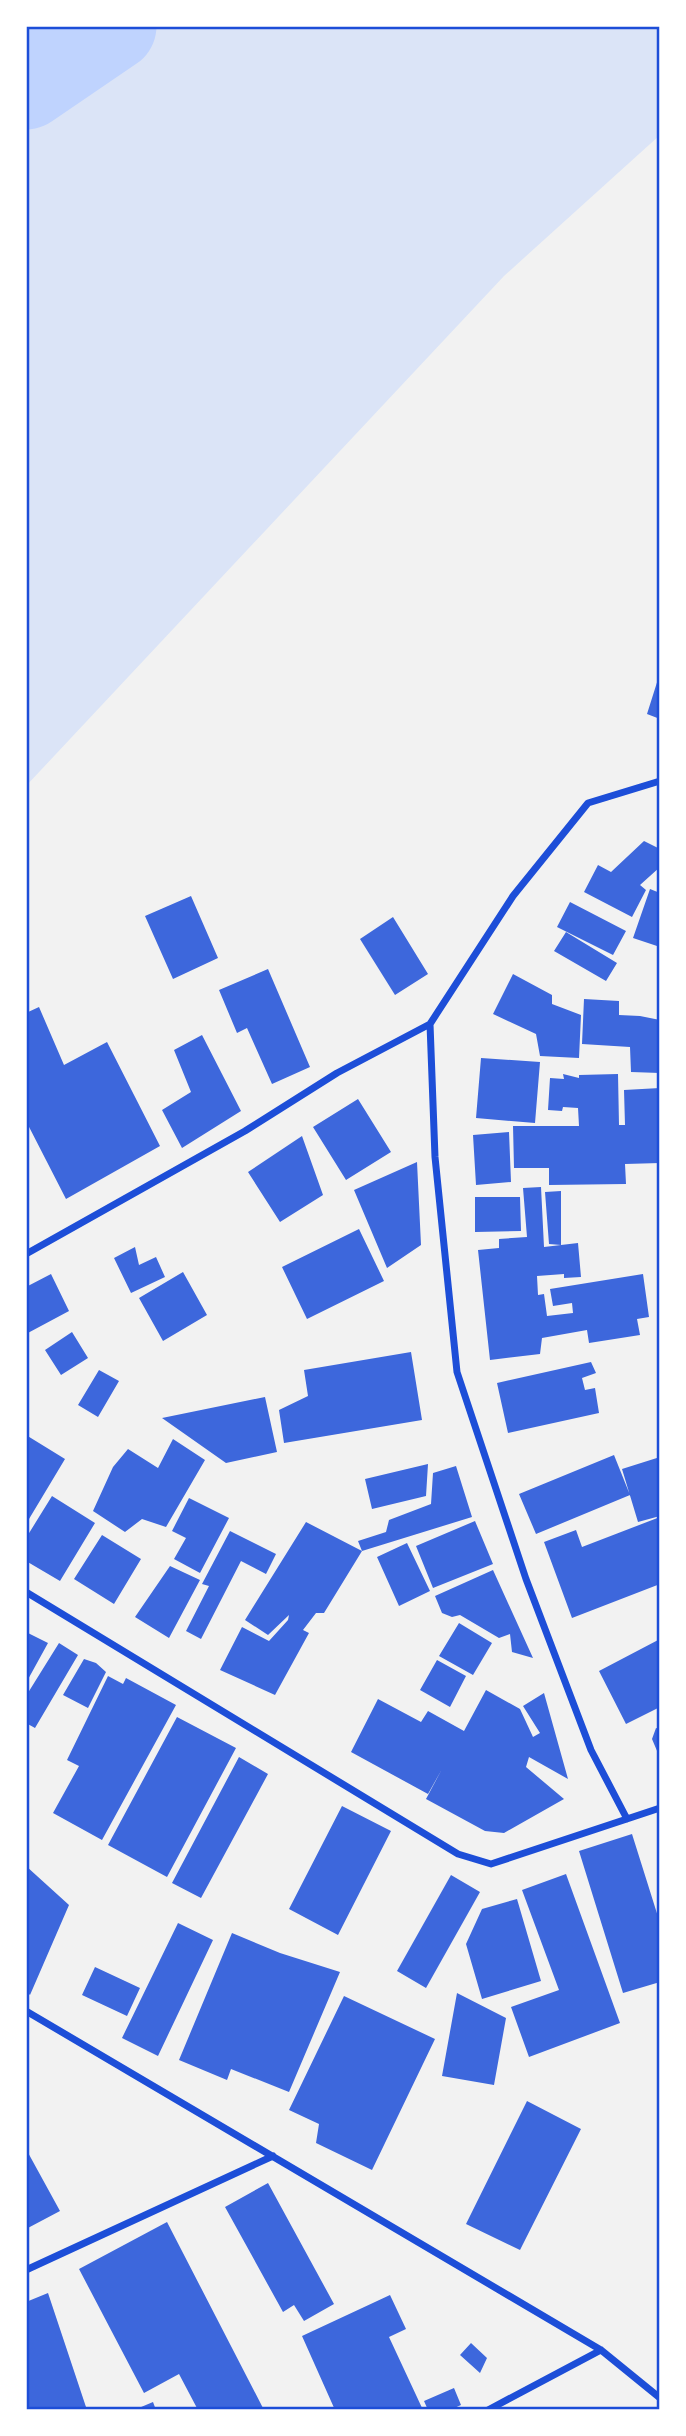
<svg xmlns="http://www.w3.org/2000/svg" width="686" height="2436" font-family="'Open Sans',sans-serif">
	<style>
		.green { fill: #dbe4f7 }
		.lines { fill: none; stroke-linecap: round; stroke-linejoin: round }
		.river { stroke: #bfd3fe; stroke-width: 91 }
		.building { fill: #3d67dc }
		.minor { stroke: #1d4ed8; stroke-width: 7 }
		.neatline { fill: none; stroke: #1d4ed8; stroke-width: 2.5 }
	</style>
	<rect width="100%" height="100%" fill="#f2f2f2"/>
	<path class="green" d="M26 26H660V135L504 276 26 786Z"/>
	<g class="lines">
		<path class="river" d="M26 84 111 26"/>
	</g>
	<path class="building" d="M659 676H660V719L647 714Z
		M644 841 660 849V867L640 885 646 890 632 917 584 892 598 865 611 872Z
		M650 889 660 893V947L633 938Z
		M191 896 218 958 173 979 145 916Z
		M570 902 626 931 613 955 557 927Z
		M393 917 428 974 395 995 360 939Z
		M566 932 617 963 606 981 554 951Z
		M268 969 310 1067 272 1084 247 1028 237 1033 219 990Z
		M513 974 552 995V1004L581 1015 579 1058 540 1056 536 1034 493 1014Z
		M584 999 619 1001V1015L640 1016 660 1020V1073L631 1072 630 1047 582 1044Z
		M39 1007 64 1065 107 1042 160 1146 66 1199 26 1121V1013Z
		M202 1035 241 1111 182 1148 162 1110 191 1092 174 1050Z
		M481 1058 540 1062 535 1123 476 1118Z
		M563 1074 579 1078V1075L618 1074 619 1125H625L624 1090 660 1088V1163L625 1164 626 1184 549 1185V1168H514L513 1126H579L578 1108 563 1107 562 1111 548 1110 550 1078 564 1079Z
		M358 1099 391 1152 346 1180 313 1127Z
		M509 1132 511 1182 476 1185 473 1135Z
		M302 1136 323 1195 280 1222 248 1172Z
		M417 1162 421 1245 387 1268 354 1190Z
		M541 1187 544 1247 578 1243 581 1277 564 1278V1274L537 1276 538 1295 544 1294 547 1316 573 1313 572 1303 553 1306 550 1289 643 1274 649 1317 637 1319 640 1335 589 1343 587 1330 542 1338 540 1354 490 1360 478 1250 499 1248V1239L527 1237 523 1188Z
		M561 1191V1245L549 1244 545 1192Z
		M475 1197H520L521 1231 475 1232Z
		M359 1229 384 1281 307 1319 282 1267Z
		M135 1247 139 1265 156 1257 165 1277 131 1293 114 1258Z
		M183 1272 207 1315 163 1341 139 1298Z
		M51 1274 69 1311 26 1334V1287Z
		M72 1332 88 1358 61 1375 45 1350Z
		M411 1352 422 1420 284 1443 279 1410 308 1396 304 1370Z
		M591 1362 596 1373 582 1378 585 1390 595 1388 599 1413 508 1433 497 1383Z
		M99 1370 119 1381 98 1417 78 1405Z
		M265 1397 277 1452 226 1463 162 1418Z
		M26 1435 65 1459 26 1524Z
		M173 1439 205 1460 166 1527 142 1519 125 1532 93 1511 113 1467 128 1449 158 1468Z
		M614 1455 630 1495 536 1534 519 1494Z
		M660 1457V1516L638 1522 622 1469Z
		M428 1464 426 1496 372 1509 365 1479Z
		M456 1466 472 1517 362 1551 358 1541 386 1532 389 1520 431 1504 433 1473Z
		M52 1496 95 1523 60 1581 26 1561V1538Z
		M189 1498 229 1518 200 1573 174 1559 186 1538 172 1531Z
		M660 1517V1584L572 1618 544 1542 576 1530 582 1547Z
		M475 1521 493 1564 433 1588 416 1546Z
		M306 1522 362 1551 324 1613H316L303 1630 309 1633 275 1695 220 1670 242 1627 269 1641 288 1620 289 1615 268 1635 245 1620Z
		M230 1531 276 1554 266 1574 241 1561 201 1639 186 1631 209 1586 202 1584Z
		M102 1535 141 1559 114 1604 74 1579Z
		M407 1543 430 1591 399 1606 377 1557Z
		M170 1566 200 1580 169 1638 135 1617Z
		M493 1570 533 1658 512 1652 510 1634 499 1638 460 1615 452 1617 442 1613 435 1596Z
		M459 1623 492 1643 473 1675 439 1656Z
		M26 1632 48 1643 26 1683Z
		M660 1639V1707L626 1724 599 1671Z
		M59 1643 78 1655 35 1728 26 1723V1696Z
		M84 1659 96 1663 106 1672 88 1708 63 1695Z
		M437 1660 466 1676 450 1707 420 1690Z
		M108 1676 123 1684 126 1678 176 1705 102 1840 53 1813 79 1766 67 1760Z
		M486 1690 520 1709 533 1737 540 1733 523 1706 544 1693 568 1779 529 1757 526 1767 564 1799 504 1833 485 1831 426 1799 442 1769 428 1794 351 1752 378 1699 421 1722 428 1711 464 1731Z
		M177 1717 236 1748 167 1877 108 1845Z
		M656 1728 660 1729V1758L652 1739Z
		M239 1757 268 1774 201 1898 172 1883Z
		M342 1806 391 1831 338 1935 289 1909Z
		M632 1834 660 1923V1982L623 1993 579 1851Z
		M26 1866 69 1905 30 1995 26 1991Z
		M566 1874 620 2023 529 2057 511 2007 559 1990 522 1890Z
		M451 1875 480 1892 426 1988 397 1971Z
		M517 1899 541 1981 482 1999 466 1944 482 1909Z
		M178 1923 213 1940 158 2056 122 2038Z
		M232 1933 280 1953 340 1972 289 2092 231 2069 227 2080 179 2060Z
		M95 1967 140 1988 127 2016 82 1995Z
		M457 1993 506 2018 494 2085 442 2076Z
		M344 1996 435 2039 372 2170 316 2143 319 2124 289 2110Z
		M527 2101 581 2129 520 2250 466 2224Z
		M26 2149 60 2211 26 2229Z
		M268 2183 334 2304 304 2321 294 2305 283 2312 225 2207Z
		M167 2222 264 2410H198L179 2374 144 2393 79 2269Z
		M48 2293 87 2410H26V2302Z
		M390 2295 406 2329 389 2337 423 2410H335L302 2336Z
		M471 2343 487 2358 480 2373 460 2355Z
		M454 2388 461 2405 450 2410H428L424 2401Z
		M153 2402 156 2410H134Z"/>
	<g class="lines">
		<path class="minor" d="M430 1024 435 1157 457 1372 526 1579 591 1750 627 1819
			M26 1254 245 1131 337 1073 430 1024 513 896 588 803 660 781
			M26 1592 458 1854 491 1864 660 1808
			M26 2011 601 2350 660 2398
			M26 2270 273 2156
			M488 2410 601 2350"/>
	</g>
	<rect width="686" height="2436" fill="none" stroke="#ffffff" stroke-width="56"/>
	<rect x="28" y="28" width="630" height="2380" class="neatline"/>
</svg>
